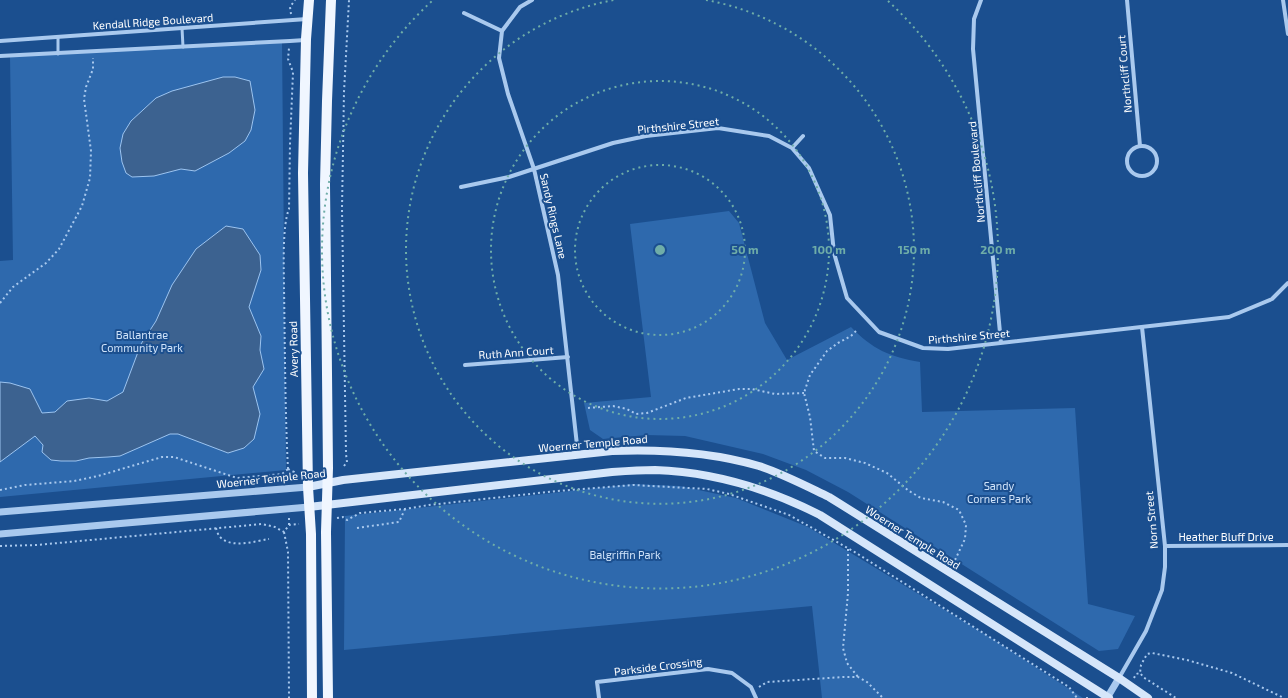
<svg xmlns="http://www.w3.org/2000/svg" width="1288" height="698" font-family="'Exo 2',sans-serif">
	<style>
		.green { fill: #2e69ad }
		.water { fill: #3c6290; stroke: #9cc4f0 }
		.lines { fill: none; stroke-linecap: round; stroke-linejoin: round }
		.path { stroke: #a9c9ee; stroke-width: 2; stroke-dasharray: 2 3; stroke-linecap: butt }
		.service { stroke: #a9c9ee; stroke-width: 3 }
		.minor { stroke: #a9c9ee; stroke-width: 4 }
		.tertiary { stroke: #a9c9ee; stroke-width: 7 }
		.secondary { stroke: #d6e6fa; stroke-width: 8 }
		.primary { stroke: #f0f6ff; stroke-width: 10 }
		.ring { fill: none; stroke: #6fada8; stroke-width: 2; stroke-dasharray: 2 4 }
		.labels { text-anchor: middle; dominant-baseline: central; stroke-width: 4; stroke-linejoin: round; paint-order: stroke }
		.street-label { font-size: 11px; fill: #fff; stroke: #1b4f8f }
		.park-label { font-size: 11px; fill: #cfe3fa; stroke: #1b4f8f }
		.centre { fill: #6fada8; stroke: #1b4f8f; stroke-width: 2 }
		.ring-label { font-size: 12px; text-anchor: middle; font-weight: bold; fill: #6fada8; stroke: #1b4f8f; stroke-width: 4; stroke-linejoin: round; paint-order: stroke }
	</style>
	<rect width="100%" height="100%" fill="#1b4f8f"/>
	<path class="green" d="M282 42 286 470 0 497V261L13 260 10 56Z
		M729 211 739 223 765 323 787 360 851 327C872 349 890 357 920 362L922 412 1075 408 1088 604 1135 616 1118 649 1099 651 848 492 806 470 763 454 685 436 646 435 603 439 590 430 584 403 651 397 630 224Z
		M633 484 680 486 736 498 808 527 991 638 1083 698H822L812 606 344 650 345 516Z"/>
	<path class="water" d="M223 77H235L250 81 255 110 251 130 245 141 229 153 195 171 181 169 154 176 132 177 126 173 122 162 120 148 123 134 131 121 156 98 172 91Z
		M226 226 243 229 260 255 261 270 249 307 261 336 260 350 264 369 253 387 260 414 254 439 244 448 228 453 178 434H170L120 456 108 457 89 458 76 461H61L51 460 42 452 43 445 35 436 0 462V382L10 383 30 389 42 413 55 412 67 401 89 398 107 401 123 392 141 344 156 321 172 285 196 249Z"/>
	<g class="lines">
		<path class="path" d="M291 14 290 7 295 0
			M0 303 13 287 46 263 59 249 82 206 90 178 91 151 84 99 86 87 93 69V58
			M856 331 851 336 838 343 827 351 810 375 804 393 810 417 814 451 825 458H845L865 463 887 473 909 491 921 498 943 502 959 510 966 525 965 539 955 560
			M588 408 613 406 627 409 636 414 647 413 686 398 739 389H752L775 394 804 393
			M344 466 347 462 346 454 342 209 344 92 349 0
			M288 469C285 409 285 348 284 288 284 268 282 226 289 209L290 144 293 72 288 59 289 48
			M288 469 294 472 293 480
			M0 490 25 485 74 481 98 476 162 457H174L237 478 282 474 288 469
			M337 518 343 517 347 520 360 513 405 509 429 505 557 491 633 485 707 489 729 494 789 515 853 551 1069 687 1077 698
			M289 525V517
			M216 528C217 531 218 535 220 537 232 549 255 541 269 539
			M357 528 399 522 405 509
			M284 532 288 552 289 698
			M0 546 37 545 262 524 275 527 284 532 289 525 299 524
			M848 549V593L843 648 847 663 858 677
			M1141 674 1143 677 1176 698
			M1134 678 1136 674 1140 673 1141 665 1147 654 1152 653 1187 660 1232 673 1284 698
			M759 687 767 682 844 677H858L867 682 883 698
			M1086 698H1088"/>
		<path class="service" d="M182 28 183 47
			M58 37V54"/>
		<path class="minor" d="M532 0 520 7 502 31 499 58 508 94 534 169 558 275 578 454
			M981 0 974 19 973 49 1001 343
			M1127 0 1140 146
			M1283 0 1288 34
			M464 13 502 31
			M0 41 307 19
			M0 56 290 41 305 40
			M1127 161a15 15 0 1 1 30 0a15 15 0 1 1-30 0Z
			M792 148 803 136
			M461 187 509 177 613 143 646 136 718 128 769 136 792 148 809 168 830 215 834 253 847 298 879 332 923 348 948 349 1229 317 1272 299 1288 283
			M465 365 568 357
			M1165 546 1288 545
			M1119 678 1146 631 1162 590 1165 567V546L1142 327
			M599 698 597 682 708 669 732 673 751 687 756 698"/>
		<path class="tertiary" d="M0 512 308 487
			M0 534 309 507
			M1107 698 1119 678"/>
		<path class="secondary" d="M308 487 343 480 612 451C662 449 711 452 759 466 783 474 806 486 829 497L1119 678 1148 698
			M309 507 612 472C626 471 641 470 655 470 713 472 769 489 820 515L1109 698"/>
		<path class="primary" d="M309 0 306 39 303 173 308 487 311 534 312 698
			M328 698 326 532 328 468 325 184 327 101 331 0"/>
	</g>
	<g class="ring">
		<circle cx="660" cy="250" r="85"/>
		<circle cx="660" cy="250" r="169"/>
		<path d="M706 0A254 254 0 1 1 614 0"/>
		<path d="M888 1A338 338 0 1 1 432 1"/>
	</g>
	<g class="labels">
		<g class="street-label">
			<text transform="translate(153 21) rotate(-4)">Kendall Ridge Boulevard</text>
			<text transform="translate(1124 74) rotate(-95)">Northcliff Court</text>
			<text transform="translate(678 125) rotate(-6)">Pirthshire Street</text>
			<text transform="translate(976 172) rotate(-95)">Northcliff Boulevard</text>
			<text transform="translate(554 216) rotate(77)">Sandy Rings Lane</text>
			<text transform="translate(969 336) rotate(-5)">Pirthshire Street</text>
			<text transform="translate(293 349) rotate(-91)">Avery Road</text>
			<text transform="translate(516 352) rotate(-4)">Ruth Ann Court</text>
			<text transform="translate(593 443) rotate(-5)">Woerner Temple Road</text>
			<text transform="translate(271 478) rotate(-6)">Woerner Temple Road</text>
			<text transform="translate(1151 520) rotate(-95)">Norn Street</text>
			<text x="1226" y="536">Heather Bluff Drive</text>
			<text transform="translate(913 537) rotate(32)">Woerner Temple Road</text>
			<text transform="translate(658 666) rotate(-7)">Parkside Crossing</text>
		</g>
		<g class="park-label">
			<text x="142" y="334">Ballantrae<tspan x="142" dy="13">Community Park</tspan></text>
			<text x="999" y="485">Sandy<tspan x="999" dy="13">Corners Park</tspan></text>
			<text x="625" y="554">Balgriffin Park</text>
		</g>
	</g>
	<circle cx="660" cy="250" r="6" class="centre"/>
	<g class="ring-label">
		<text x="745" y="254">50 m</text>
		<text x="829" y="254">100 m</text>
		<text x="914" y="254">150 m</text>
		<text x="998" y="254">200 m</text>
	</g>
</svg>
